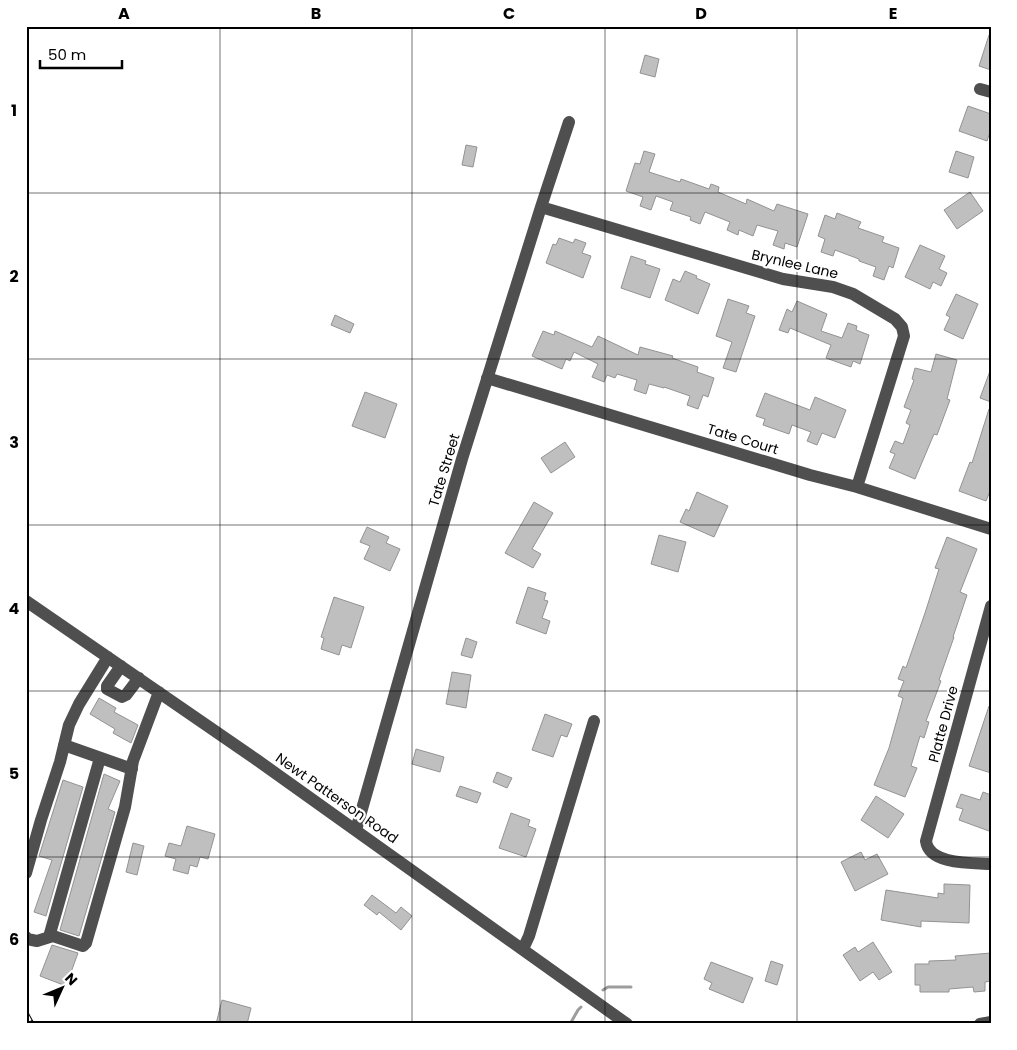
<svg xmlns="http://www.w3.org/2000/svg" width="1017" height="1050" font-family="Poppins,sans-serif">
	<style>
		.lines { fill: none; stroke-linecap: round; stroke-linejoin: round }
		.stream { stroke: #9d9d9d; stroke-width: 3 }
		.building { fill: #bfbfbf; stroke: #939393 }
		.minor { stroke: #4f4f4f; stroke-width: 12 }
		.rail-casing { stroke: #000; stroke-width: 5 }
		.rail { stroke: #fff; stroke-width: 3; stroke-dasharray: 9; stroke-linecap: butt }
		.grid { fill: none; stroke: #000; stroke-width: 1; stroke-opacity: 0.55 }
		.labels { text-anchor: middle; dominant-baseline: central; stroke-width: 4.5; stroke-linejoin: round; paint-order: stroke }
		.street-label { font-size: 14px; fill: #000; stroke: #fff }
		.neatline { fill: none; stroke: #000; stroke-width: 2 }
		.grid-label { font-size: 16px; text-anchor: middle; font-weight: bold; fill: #000 }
	</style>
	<rect width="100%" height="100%" fill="#fff"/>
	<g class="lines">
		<path class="stream" d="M603 990 608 987H631
			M570 1024 578 1010 581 1007"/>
	</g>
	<path class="building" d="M989 35H991V70L979 66Z
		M645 55 659 59 655 77 640 73Z
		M968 106 991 114V129L987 141 959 131Z
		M466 145 477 147 473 167 462 165Z
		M644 151 655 154 649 172 680 182 681 179 709 189 711 184 719 187 718 192 746 204 747 199 774 211 777 204 808 214 797 247 785 243 784 249 773 245 778 231 757 225 753 236 739 230 738 235 727 230 730 222 705 212 700 224 690 220 691 217 670 210 673 202 656 196 651 210 640 206 643 197 626 191 635 163 640 164Z
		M956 151 974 157 968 178 949 172Z
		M970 192 983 211 957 229 944 210Z
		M837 213 861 222 858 228 884 237 882 242 899 248 893 268 889 266 884 280 873 276 876 267 859 261V259L835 250 833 256 821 252 825 239 818 236 825 215 835 219Z
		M559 238 573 243 575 239 586 243 582 253 591 256 583 278 546 263 553 244 556 245Z
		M920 245 945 256 939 269 947 273 941 286 933 282 930 289 905 277Z
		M631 256 646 261 645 264 660 269 650 298 621 288Z
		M685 271 697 276 696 278 710 284 698 314 665 300 673 279 680 282Z
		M956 294 978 304 963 339 944 330 950 317 946 315Z
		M728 299 749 306 746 313 755 316 736 372 723 368 732 342 716 336Z
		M797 301 827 314 821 331 842 338 848 323 857 326 856 330 869 335 860 364 853 361 851 367 826 358 831 345 790 328 788 333 779 330 787 309 792 312Z
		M335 315 354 324 350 333 331 325Z
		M543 331 554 335 555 331 592 347 598 336 638 355 640 347 673 356 672 358 698 367 697 372 714 378 708 397 703 395 698 409 687 405 690 396 664 387V388L649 384 646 394 634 390 637 380 617 374 615 378 607 375 604 382 592 377 598 364 574 352 570 361 566 359 562 369 532 356Z
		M936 354 957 360 947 399 950 400 937 435 934 434 915 479 889 468 895 454 890 452 895 441 903 444 910 425 906 423 911 410 904 407 914 380 912 379 915 368 931 372Z
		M990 371H991V402L980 398Z
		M365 392 397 404 385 438 352 426Z
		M765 393 810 410 815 397 846 410 835 438 822 433 817 445 807 441 811 432 792 425 789 434 763 425 765 419 756 416Z
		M989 409 991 410V489L986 501 959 491 970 462 972 463Z
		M565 442 575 457 551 473 541 458Z
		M697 492 728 506 714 537 680 522 686 509 689 511Z
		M534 502 553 513 532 549 541 554 533 568 505 553Z
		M367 527 389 537 386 543 400 549 390 571 364 559 370 546 360 542Z
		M659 535 686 542 678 572 651 564Z
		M947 537 977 549 960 592 967 595 953 637H954L939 680 941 681 926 721 929 722 924 738 920 736 911 766 917 768 905 797 874 785 889 748 903 698 898 696 904 681 898 679 903 666 906 668 925 613 939 569 935 568Z
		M528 587 546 593 544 600 548 601 542 618 550 621 546 634 516 623Z
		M334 597 364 607 351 648 342 645 339 655 321 649 324 638 321 637Z
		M466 638 477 642 472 658 461 655Z
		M452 672 471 675 466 708 446 704Z
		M99 698 116 708 114 712 138 725 131 743 113 733 115 729 90 714Z
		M989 706H991V773L969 766Z
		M545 714 572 724 567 737 561 735 553 757 532 750Z
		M416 749 444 757 440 772 412 764Z
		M497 772 512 778 507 788 493 782Z
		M104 774 120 781 108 809 115 812 79 936 60 930Z
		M63 780 83 787 46 916 34 912 52 860 39 856Z
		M460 786 481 793 477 803 456 796Z
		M983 792 991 795V826L989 831 959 820 963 809 956 807 961 794 980 800Z
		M876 796 904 814 888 838 861 820Z
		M511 813 530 820 528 826 536 829 526 857 499 848Z
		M187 826 215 834 208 859 200 857 197 867 190 865 188 874 173 870 176 859 165 856 169 843 181 846Z
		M133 843 144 846 137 875 126 872Z
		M861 852 865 860 877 854 888 874 855 891 841 862Z
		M944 884 970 885 969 923 921 921V927L881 920 886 890 938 898V893L944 894Z
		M372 895 396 913 401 907 412 916 401 930 379 912 377 915 364 905Z
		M873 942 892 972 879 980 873 972 860 981 843 955 855 947 858 952Z
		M52 945 78 953 66 986 40 976Z
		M991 953V981L985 982V991L974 992 973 987 949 989V992H920V985H915V964H929V961L956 960 955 956Z
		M771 961 783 965 777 985 765 981Z
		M711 962 753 978 743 1003 709 989 712 983 704 979Z
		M222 1000 251 1008 247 1024H216Z"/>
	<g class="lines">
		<path class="minor" d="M980 89 991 92
			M541 207 783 279 833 287 853 294 895 319 902 327 904 336 857 487
			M487 378 810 475 857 487 991 529
			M26 601 257 760 627 1024
			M991 606 926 841C929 865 972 863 991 864
			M121 666 107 686V689L122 697 126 695 139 678
			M64 745 132 769
			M356 830 462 459 541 207 569 122
			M26 873 41 820 60 762 69 725 79 704 108 657
			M26 937 27 939 37 941 53 936 83 946 86 943 125 807 133 761 159 692
			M49 937 100 758
			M523 949 529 936 594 721
			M980 1024 991 1022"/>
		<defs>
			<path id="rail" d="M26 1013 32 1024"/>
		</defs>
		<use href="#rail" class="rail-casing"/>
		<use href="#rail" class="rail"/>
	</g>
	<path class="grid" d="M220 26V1024M412 26V1024M605 26V1024M797 26V1024M26 193H991M26 359H991M26 525H991M26 691H991M26 857H991"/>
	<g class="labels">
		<g class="street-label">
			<text transform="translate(795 264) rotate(13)">Brynlee Lane</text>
			<text transform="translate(743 439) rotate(17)">Tate Court</text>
			<text transform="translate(444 470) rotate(-73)">Tate Street</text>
			<text transform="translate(943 724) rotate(-75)">Platte Drive</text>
			<text transform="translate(337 798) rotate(35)">Newt Patterson Road</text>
		</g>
	</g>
	<rect width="1017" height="1050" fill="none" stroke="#ffffff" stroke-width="55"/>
	<g transform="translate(62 988) rotate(46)" stroke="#ffffff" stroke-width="4" paint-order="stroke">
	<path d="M0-4L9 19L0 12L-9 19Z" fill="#000000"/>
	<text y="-8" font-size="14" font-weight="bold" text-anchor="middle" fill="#000000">N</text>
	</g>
	<path d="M40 60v8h82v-8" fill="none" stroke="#000000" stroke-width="2.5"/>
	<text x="48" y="60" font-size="15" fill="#000000" stroke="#ffffff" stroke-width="4" paint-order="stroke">50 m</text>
	<rect x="28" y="28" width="962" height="994" class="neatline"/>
	<g class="grid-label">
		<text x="124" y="19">A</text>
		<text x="316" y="19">B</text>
		<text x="509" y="19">C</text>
		<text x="701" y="19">D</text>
		<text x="893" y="19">E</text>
		<text x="14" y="116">1</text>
		<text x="14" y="282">2</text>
		<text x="14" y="448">3</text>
		<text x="14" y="614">4</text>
		<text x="14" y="779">5</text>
		<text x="14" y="945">6</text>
	</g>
</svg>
